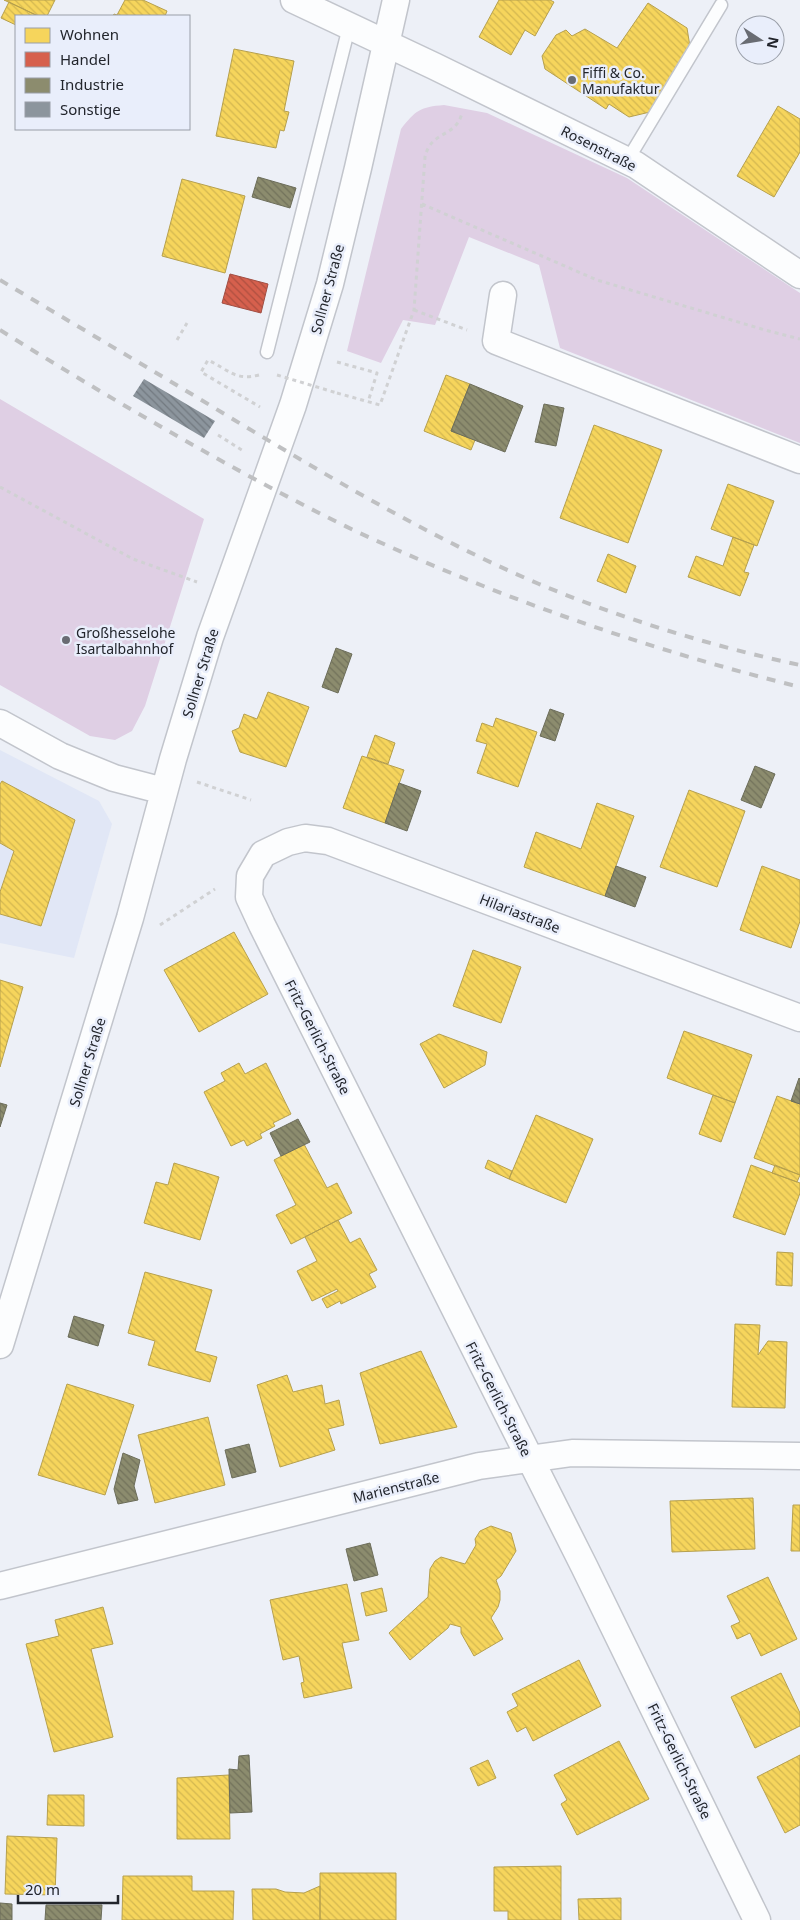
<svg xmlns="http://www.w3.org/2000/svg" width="800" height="1920" font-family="'Noto Sans',sans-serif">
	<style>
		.built { fill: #e1e7f6 }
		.green { fill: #dfcfe4 }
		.homes { fill: url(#homes-back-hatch); stroke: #b6a04e }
		.shops { fill: url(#shops-back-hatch); stroke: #a04e43 }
		.industry { fill: url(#industry-back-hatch); stroke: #6c6d5a }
		.building { fill: url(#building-back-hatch) }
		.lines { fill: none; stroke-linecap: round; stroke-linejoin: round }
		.lane-casing { stroke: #c2c5cc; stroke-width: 15 }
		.street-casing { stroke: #c2c5cc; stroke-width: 29 }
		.path { stroke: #d0d1d3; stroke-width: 3; stroke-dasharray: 4 4; stroke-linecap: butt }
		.lane { stroke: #fcfdfe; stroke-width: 12 }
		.street { stroke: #fcfdfe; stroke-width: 26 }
		.rail { stroke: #bfc0c2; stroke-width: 4; stroke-dasharray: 9 9; stroke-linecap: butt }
		.path-bridge { stroke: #d0d1d3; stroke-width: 3; stroke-dasharray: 4 4; stroke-linecap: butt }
		.poi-dot { fill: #696c73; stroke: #e9eefb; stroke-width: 2 }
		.labels { text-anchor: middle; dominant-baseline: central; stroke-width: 5; stroke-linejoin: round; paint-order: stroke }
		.poi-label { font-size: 14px; fill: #22252c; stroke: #e9eefb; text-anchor: start }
		.street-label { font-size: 14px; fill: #22252c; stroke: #e9eefb }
	</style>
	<defs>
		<pattern id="homes-back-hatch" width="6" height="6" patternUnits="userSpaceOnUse" patternTransform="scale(1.25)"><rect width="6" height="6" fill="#f6d55c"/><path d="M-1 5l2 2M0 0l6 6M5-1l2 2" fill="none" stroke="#d3b750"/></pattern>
		<pattern id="shops-back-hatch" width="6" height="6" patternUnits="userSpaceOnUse" patternTransform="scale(1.25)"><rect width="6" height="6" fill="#d6604d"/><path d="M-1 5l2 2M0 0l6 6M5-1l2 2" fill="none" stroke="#ad4f40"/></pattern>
		<pattern id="industry-back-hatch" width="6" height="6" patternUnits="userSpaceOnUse" patternTransform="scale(1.25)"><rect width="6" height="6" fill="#8c8c6e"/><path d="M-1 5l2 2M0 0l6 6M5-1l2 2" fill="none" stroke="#72725b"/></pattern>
		<pattern id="building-back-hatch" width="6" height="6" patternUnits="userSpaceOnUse" patternTransform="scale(1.25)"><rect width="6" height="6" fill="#8c959d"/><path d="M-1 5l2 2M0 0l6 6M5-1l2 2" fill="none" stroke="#727980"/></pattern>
	</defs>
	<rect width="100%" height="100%" fill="#edf0f7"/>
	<path class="built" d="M0 750 99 801 112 824 74 958 0 943Z"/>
	<path class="green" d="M444 105 487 113 627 178 800 293V443L560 348 539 265 469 237 435 325 403 320 381 363 347 351 401 129C416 110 420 107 444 105Z
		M0 399 204 519 145 706 132 731 115 740 90 736 0 685Z"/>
	<path class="homes" d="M4 0H55L47 16H38Z
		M125 0H143L167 11 165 16H113L114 14 117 15Z
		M499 0H550L554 2 535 36 525 30 511 55 479 37Z
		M9 2 38 16H16V25L1 18Z
		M648 3 687 28 691 53 650 112 629 117 609 104 606 109 545 69 542 56 556 35 566 30 572 36 585 29 617 48Z
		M234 49 294 61 284 111 289 112 284 131 280 130 276 148 216 136Z
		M778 106 800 119V152L774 197 737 176Z
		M182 179 245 196 225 273 162 256Z
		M446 375 470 384 451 431 475 440 471 450 424 431Z
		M594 425 662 450 628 543 560 518Z
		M728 484 774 501 757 546 711 529Z
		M733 537 754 545 744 572 749 573 740 596 688 577 696 556 723 566Z
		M608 554 636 566 626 593 597 581Z
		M268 692 309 707 286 767 240 752 232 731 239 728 244 714 257 719Z
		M496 718 537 732 518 787 477 773 487 744 476 741 482 723 493 727Z
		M375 735 395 743 388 764 367 757Z
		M362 756 404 770 385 823 343 808Z
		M2 781 75 820 41 926 0 914V892L14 851 0 843V784Z
		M689 790 745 811 717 887 660 867Z
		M597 803 634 816 605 896 524 867 536 832 581 849Z
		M762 866 800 880V921L791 948 740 930Z
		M234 932 268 994 199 1032 164 970Z
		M473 950 521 967 501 1023 453 1006Z
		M0 980 23 987 0 1067Z
		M684 1031 752 1055 735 1103 667 1078Z
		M439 1034 487 1052 485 1065 444 1088 420 1044Z
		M239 1063 245 1074 266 1063 291 1114 273 1123 275 1126 260 1134 262 1138 247 1146 244 1140 231 1146 204 1092 225 1081 221 1073Z
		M713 1095 735 1103 721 1142 699 1134Z
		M777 1096 800 1104V1175L754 1158Z
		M536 1115 593 1139 566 1203 509 1179Z
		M304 1144 327 1188 337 1183 352 1213 291 1244 276 1215 296 1205 274 1160Z
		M488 1160 512 1171 509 1179 485 1168Z
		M174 1163 219 1177 200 1240 144 1223 156 1182 168 1185Z
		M751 1165 800 1183V1193L785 1235 733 1217Z
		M775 1165 800 1175 797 1182 772 1173Z
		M338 1220 350 1243 360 1238 377 1270 369 1274 376 1287 341 1304 340 1301 327 1308 322 1299 338 1291 337 1289 312 1301 297 1271 317 1261 305 1237Z
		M777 1252 793 1253 792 1286 776 1285Z
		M145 1272 212 1290 195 1351 217 1357 210 1382 148 1365 155 1341 128 1333Z
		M735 1324 760 1325 758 1355 768 1341 787 1342 785 1408 732 1407Z
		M421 1351 457 1427 380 1444 360 1373Z
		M287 1375 293 1392 322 1385 325 1404 339 1400 344 1425 328 1429 335 1450 280 1467 257 1385Z
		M67 1384 134 1405 105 1495 38 1475Z
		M208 1417 225 1485 155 1503 138 1435Z
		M753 1498 755 1549 672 1552 670 1501Z
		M793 1505H800V1551H791Z
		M491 1526 511 1533 516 1551 501 1576 496 1580 500 1591V1600L498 1607 491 1618 503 1639 474 1656 461 1633V1627L450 1624 448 1628 410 1660 389 1633 428 1597 430 1569 435 1561 441 1557 465 1564 476 1545 475 1539 480 1531Z
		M768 1577 797 1639 761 1656 750 1633 737 1639 731 1626 740 1622 727 1596Z
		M347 1584 359 1640 342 1643 352 1688 304 1698 301 1683 304 1682 299 1656 283 1660 270 1600Z
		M382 1588 387 1611 366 1616 361 1593Z
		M103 1607 113 1644 91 1649 113 1737 54 1752 26 1644 59 1636 55 1620Z
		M579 1660 601 1706 533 1741 526 1727 517 1732 507 1712 518 1706 512 1694Z
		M781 1673 800 1713V1726L755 1748 731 1697Z
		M619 1741 649 1799 577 1835 561 1804 567 1800 554 1775Z
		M800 1755V1825L785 1833 757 1777Z
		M488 1760 496 1778 478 1786 470 1768Z
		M229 1775 230 1839H177V1778Z
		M48 1795H84V1826L47 1825Z
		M7 1836 57 1838 55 1895 5 1894Z
		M561 1866V1920H508V1911H494V1867Z
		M320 1873H396V1920H320Z
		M123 1876H192V1891H234L233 1920H122Z
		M320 1886V1920H253L252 1889H276L285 1892 304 1893Z
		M621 1898V1920H579L578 1899Z"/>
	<path class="shops" d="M230 274 268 284 261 313 222 303Z"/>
	<path class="industry" d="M258 177 296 188 290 208 252 197Z
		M470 384 523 406 505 452 451 431Z
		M544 404 564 408 556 446 535 442Z
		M336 648 352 654 338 693 322 687Z
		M550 709 564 714 555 741 540 736Z
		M755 766 775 774 761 808 741 800Z
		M399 783 421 791 407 831 385 823Z
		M616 866 646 877 635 907 605 896Z
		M799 1078 800 1079V1104L791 1101Z
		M0 1103 7 1105 0 1127Z
		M298 1119 310 1142 281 1156 270 1133Z
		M74 1316 104 1325 98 1346 68 1337Z
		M249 1444 256 1472 232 1478 225 1450Z
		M123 1453 140 1460 134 1486 138 1500 118 1504 114 1489Z
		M370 1543 378 1575 354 1581 346 1549Z
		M249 1755 252 1812 230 1813 229 1769 238 1770 239 1756Z
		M0 1903 12 1904V1920H0Z
		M46 1905H102L101 1920H45Z"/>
	<path class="building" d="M144 379 215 421 204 438 133 396Z"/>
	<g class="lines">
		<defs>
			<path id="lane" d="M627 161 721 5
				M267 352 349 27"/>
			<path id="street" d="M294 0 434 66 636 165 800 275
				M503 295 496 341 800 460
				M0 723 60 756 114 778 164 791
				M0 1345 130 918 173 759 210 637 293 405 330 284 358 168 396 0
				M0 1586 479 1466 572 1453 800 1456
				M757 1920 584 1566 262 925 249 897 250 876 263 854 288 842 305 838 328 841 800 1018"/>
		</defs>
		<use href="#lane" class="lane-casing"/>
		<use href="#street" class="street-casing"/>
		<path class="path" d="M422 204 597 280 765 330 800 339
			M414 310 467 330
			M177 340 187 323
			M337 362 377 373 368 402
			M259 375C235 381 229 370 208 360L201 372 260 407
			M337 393 380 405 414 310 425 157C431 130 456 138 462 113
			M218 435 245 452
			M0 487 133 559 197 582
			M197 782 251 800
			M160 925 215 889"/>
		<use href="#lane" class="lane"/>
		<use href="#street" class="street"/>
		<path class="rail" d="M0 280C77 326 154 371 231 418 331 478 431 538 539 584 623 619 711 646 800 665
			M0 330C85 383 171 434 260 482 301 504 343 526 386 545 520 605 658 652 800 687"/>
		<path class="path-bridge" d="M277 375 337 393"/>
	</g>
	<g class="poi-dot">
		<circle cx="572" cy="80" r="5"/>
		<circle cx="66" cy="640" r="5"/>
	</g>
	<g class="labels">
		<g class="poi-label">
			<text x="582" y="72">Fiffi &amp; Co.<tspan x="582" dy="16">Manufaktur</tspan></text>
			<text x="76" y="632">Großhesselohe<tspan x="76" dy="16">Isartalbahnhof</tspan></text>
		</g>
		<g class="street-label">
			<text transform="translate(599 148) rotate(27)">Rosenstraße</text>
			<text transform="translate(327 289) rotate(-75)">Sollner Straße</text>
			<text transform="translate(200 673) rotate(-73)">Sollner Straße</text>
			<text transform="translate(520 913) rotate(21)">Hilariastraße</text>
			<text transform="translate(318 1037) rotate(63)">Fritz-Gerlich-Straße</text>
			<text transform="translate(87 1062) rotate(-73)">Sollner Straße</text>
			<text transform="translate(499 1399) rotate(63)">Fritz-Gerlich-Straße</text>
			<text transform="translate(396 1487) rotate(-14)">Marienstraße</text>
			<text transform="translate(680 1761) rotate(64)">Fritz-Gerlich-Straße</text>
		</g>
	</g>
	<rect x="15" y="15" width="175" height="115" fill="#e9eefb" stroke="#999ea8"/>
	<rect x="25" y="28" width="25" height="15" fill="#f6d55c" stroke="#999ea8"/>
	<text x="60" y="40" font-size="15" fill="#22252c">Wohnen</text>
	<rect x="25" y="52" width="25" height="15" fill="#d6604d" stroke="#999ea8"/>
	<text x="60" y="65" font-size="15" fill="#22252c">Handel</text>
	<rect x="25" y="78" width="25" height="15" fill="#8c8c6e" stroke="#999ea8"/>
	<text x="60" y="90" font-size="15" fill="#22252c">Industrie</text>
	<rect x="25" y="102" width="25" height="15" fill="#8c959d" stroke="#999ea8"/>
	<text x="60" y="115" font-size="15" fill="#22252c">Sonstige</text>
	<g transform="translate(760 40) rotate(102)"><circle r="24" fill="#e9eefb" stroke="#999ea8"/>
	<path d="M0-4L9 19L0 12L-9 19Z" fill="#696c73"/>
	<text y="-8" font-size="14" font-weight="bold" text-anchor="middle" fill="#22252c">N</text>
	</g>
	<path d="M18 1895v8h100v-8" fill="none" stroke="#22252c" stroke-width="2.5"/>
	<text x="25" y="1895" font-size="15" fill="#22252c" stroke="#e9eefb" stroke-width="4" paint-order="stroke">20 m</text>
</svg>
